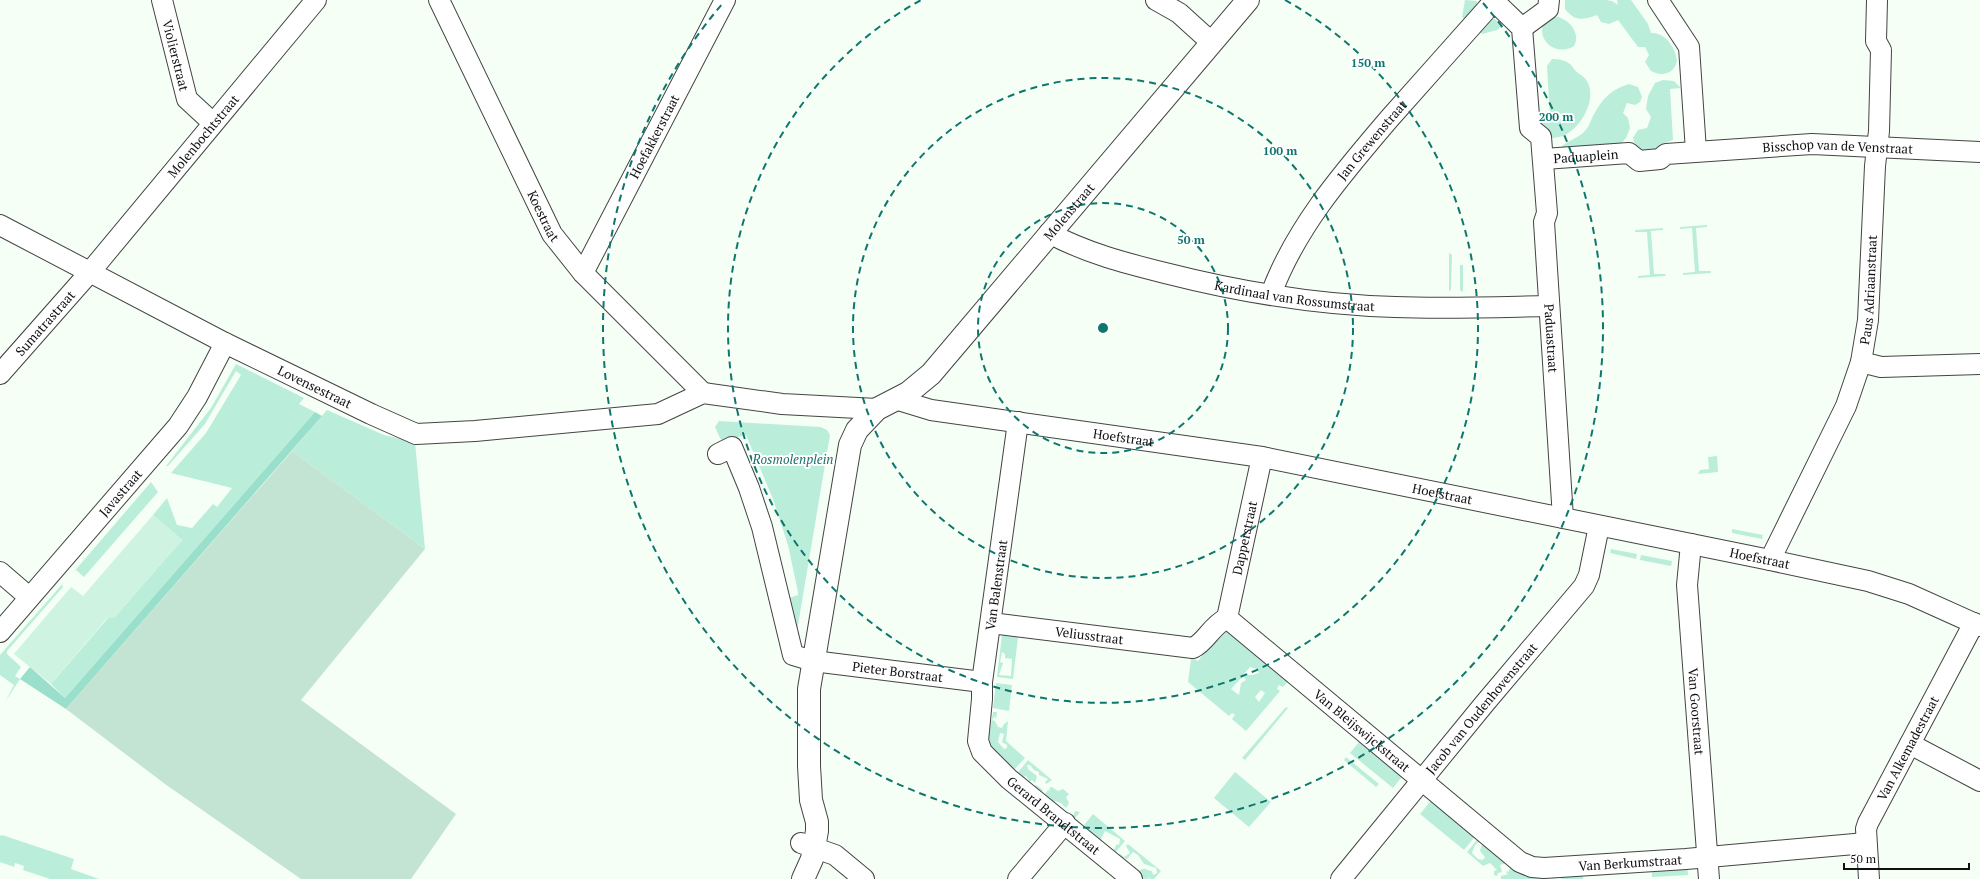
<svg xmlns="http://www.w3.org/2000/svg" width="1980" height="879" font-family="'PT Serif',serif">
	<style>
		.green { fill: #bbeddb; fill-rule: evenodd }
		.forest { fill: #99dfcb }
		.cemetery { fill: #c3e4d3 }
		.pitch { fill: #cef3e1 }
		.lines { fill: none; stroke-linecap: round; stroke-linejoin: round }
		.minor-casing { stroke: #444; stroke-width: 22 }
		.tertiary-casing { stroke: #444; stroke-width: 24 }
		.minor { stroke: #fff; stroke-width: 20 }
		.tertiary { stroke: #fff; stroke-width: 22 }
		.ring { fill: none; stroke: #0f766e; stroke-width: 2; stroke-dasharray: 7 5 }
		.labels { text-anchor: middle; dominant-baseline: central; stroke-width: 4; stroke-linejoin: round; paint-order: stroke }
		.street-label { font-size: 13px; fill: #111; stroke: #fff }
		.park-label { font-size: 13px; font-style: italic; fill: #1c6e6b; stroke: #fff }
		.centre { fill: #0f766e; stroke: #fff; stroke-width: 2 }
		.ring-label { font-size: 12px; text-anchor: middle; font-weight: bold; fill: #0f766e; stroke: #fff; stroke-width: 4; stroke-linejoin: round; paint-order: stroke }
	</style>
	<rect width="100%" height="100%" fill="#f5fff5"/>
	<path class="green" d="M1465 0 1477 1 1475 12 1467 21 1462 17Z
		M1565 0H1606L1612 1 1618 5 1617 0H1631L1648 24 1651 33C1665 32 1676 48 1677 61 1674 74 1662 77 1651 71L1645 62 1649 55 1645 47H1638L1618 20 1609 24 1601 22 1597 15C1584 20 1575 22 1565 9Z
		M1558 17C1570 20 1581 34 1574 46 1555 58 1533 38 1546 18Z
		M1485 19H1495L1502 26 1497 30 1482 34 1476 29Z
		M1552 59C1558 59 1565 60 1570 64 1572 66 1575 71 1578 73 1601 85 1588 118 1571 131 1565 136 1558 138 1551 138L1537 122V120L1550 118 1547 66Z
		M1663 80 1674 81 1681 88 1670 89 1673 140 1661 144 1659 149 1645 153 1636 148 1633 138 1638 130 1647 128 1651 117 1646 109 1648 96 1655 83Z
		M1629 84 1638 87 1642 97 1640 102 1635 105 1627 103 1623 113 1628 118 1630 128 1626 138 1617 148 1558 152C1563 141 1576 140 1584 132 1588 128 1590 123 1592 118 1601 101 1609 90 1629 84Z
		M1707 225V227L1696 228 1699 271H1711V273L1683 275V273L1695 272 1692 228 1680 229V227Z
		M1663 228V230L1651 231 1654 274H1666L1665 276 1638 278V276L1650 275 1647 232H1635V230Z
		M1449 253 1452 255 1451 289 1449 292Z
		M1460 265H1463V292L1460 290Z
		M236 364 304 398 299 404 315 412 65 698 51 684 108 618H114L182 540 153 515 167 498 177 525 192 528 213 504 217 507 232 488 171 473 206 433 241 375 236 371 205 424 168 466H166L211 408Z
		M327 410 384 435 415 442 425 549 292 451Z
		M719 421 821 427 827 430 830 435 797 631 789 598 798 595V592L788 545 773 499 746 435 723 441 720 438 715 427Z
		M1717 456 1718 472 1698 474 1700 470 1709 469 1708 457Z
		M151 482 158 492 84 577 76 570 72 574Z
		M1732 529 1763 535 1762 539 1732 533Z
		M1611 549 1637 554 1636 559 1610 553Z
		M1641 555 1672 561 1671 566 1640 560Z
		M65 581 62 585 63 587 7 651V654L21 667 15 676 20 679 5 702 14 685 0 675V655Z
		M1224 628 1291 678 1283 687 1279 685 1277 689 1280 691 1246 731 1232 719 1235 715 1232 713 1229 716 1188 682 1191 659 1192 658 1198 661ZM1250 667 1257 669 1259 673 1253 675H1243ZM1243 676 1246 680 1241 683 1239 695 1231 689ZM1261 690 1265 693 1259 702 1255 697Z
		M1002 635 1018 637 1013 679 997 677ZM1002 652 1005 654V658L1012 659 1011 676 999 675 1003 663 1000 662Z
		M996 683 1012 685 1009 711 993 708Z
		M1286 707 1288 708 1245 760 1242 758Z
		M993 712H997L996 720 995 716 992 720 995 721 998 727 1002 728 1004 724 1008 721 1006 741 1025 758 1012 772 996 759 983 729 990 730ZM1000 733 1004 734 1002 742 1007 745V748L1004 749 998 742Z
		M1363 737 1405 773 1393 788 1350 753Z
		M1346 757 1379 784 1376 787 1344 760Z
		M1028 760 1052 780 1046 784 1045 782 1048 779 1039 775V772L1034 770 1030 765H1027L1028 769 1037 776 1035 783 1032 780 1030 782 1026 776 1023 777 1033 787 1036 785 1043 790 1041 793 1016 775Z
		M1235 772 1271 802 1249 827 1214 798Z
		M1052 787 1058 791 1063 789 1069 794 1066 797 1069 803 1066 808 1061 803 1055 801 1054 803C1059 808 1066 816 1073 817L1075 811 1080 812 1072 822 1044 795 1048 790 1050 791 1049 788Z
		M1434 797 1478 833 1464 850 1420 814Z
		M1093 814 1125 841 1115 853 1081 829ZM1105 831 1120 839 1119 845 1117 844 1113 851 1100 841Z
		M2 835 74 859 71 869 99 879H50L23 870 24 866 15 863 14 867 0 862V836Z
		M1481 835 1507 863 1500 865 1502 872 1498 873 1497 876 1494 875V871L1497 870 1490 863 1483 866 1467 852ZM1480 841 1482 844 1480 851 1485 857 1483 860 1478 859 1472 853 1475 845Z
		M1128 844 1161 871 1154 879H1150L1149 877 1148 879H1140L1116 858 1120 854 1124 857 1130 853 1126 846ZM1133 852 1138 855 1144 864 1156 868 1157 873 1153 875 1152 871C1145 870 1144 866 1138 872H1135L1122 861 1124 858 1127 859Z
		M1687 863 1688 875 1652 877V866Z
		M1510 866 1583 871V879H1561V877L1551 879 1554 877H1542V879H1501V876L1508 874 1506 872 1509 871Z"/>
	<path class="forest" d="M315 412 322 416 66 709 20 679 30 667 65 698Z"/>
	<path class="cemetery" d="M292 451 425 549 301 700 456 814 411 879H301L165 784 66 709Z"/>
	<path class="pitch" d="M153 515 182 540 114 618H107L51 684 14 654 71 587 83 596Z"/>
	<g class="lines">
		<defs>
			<g id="minor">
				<path id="s1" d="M162 0 187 99 213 123"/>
				<path id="s2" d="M439 0 552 234 583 273 703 393"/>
				<path d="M1156 0 1179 13 1211 42"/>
				<path id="s3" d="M1493 0 1522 28 1530 128 1541 137 1547 213 1544 222 1563 518"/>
				<path d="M1658 0 1689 47 1696 151"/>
				<path d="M1522 28 1548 9 1549 0"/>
				<path id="s4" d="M1544 159 1629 153 1639 161 1660 159 1666 154 1812 144 1980 152"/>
				<path id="s5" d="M0 225 225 343 371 414 416 434 475 431 658 414 703 393 782 404 877 409"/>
				<path id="s6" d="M1049 233C1086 253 1125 263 1165 273 1240 292 1318 305 1395 307 1446 309 1498 307 1549 306"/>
				<path id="s7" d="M583 273 725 0"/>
				<path id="s8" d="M1271 294C1296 227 1343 173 1389 119 1424 80 1459 40 1494 1"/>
				<path d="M1861 362 1881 367 1980 364"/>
				<path id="s9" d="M0 374 90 272 316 0"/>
				<path id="s10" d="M895 399 931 410 1262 457 1770 560 1868 581 1909 594 1980 626"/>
				<path id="s11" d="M1018 422 982 682V699L978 741 982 752 1009 779 1132 879"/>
				<path id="s12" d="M718 454 732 447 749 488 762 527 793 655 813 661 982 682"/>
				<path id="s13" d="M1691 544 1687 585 1709 879"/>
				<path id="s14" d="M1770 560 1846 406 1861 362 1868 320 1875 166 1879 131 1881 50 1876 41 1877 0"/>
				<path d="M0 572 29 597"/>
				<path id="s15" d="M1227 618 1262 457"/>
				<path id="s16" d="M991 623 1193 648C1206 642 1211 626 1227 618L1520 862 1532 867 1544 868 1686 859 1866 843"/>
				<path id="s17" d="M0 632 178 426 197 397 225 343"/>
				<path d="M1910 744 1980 781"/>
				<path d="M801 843 835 855 864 879"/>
				<path d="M1018 879 1065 823"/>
				<path id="s18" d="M1341 879 1485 703 1584 586 1589 575 1599 526"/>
				<path id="s19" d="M1869 879 1866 829 1868 823 1974 623"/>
			</g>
			<g id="tertiary">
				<path id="s20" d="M803 879 812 859 817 831V822L811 800 809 766V689L850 445 857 430 877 409 908 393 931 374 1248 0"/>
			</g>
		</defs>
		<use href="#minor" class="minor-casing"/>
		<use href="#tertiary" class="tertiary-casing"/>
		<use href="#minor" class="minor"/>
		<use href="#tertiary" class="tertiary"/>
	</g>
	<g class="ring">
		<circle cx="1103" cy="328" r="125"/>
		<circle cx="1103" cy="328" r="250"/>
		<path d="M1285 0A375 375 0 1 1 921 0"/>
		<path d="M1483 3A500 500 0 1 1 723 3"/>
	</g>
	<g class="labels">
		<g class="street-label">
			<text stroke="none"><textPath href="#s1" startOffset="57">Violierstraat</textPath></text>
			<text stroke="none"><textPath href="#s9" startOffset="313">Molenbochtstraat</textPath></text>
			<text stroke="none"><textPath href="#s7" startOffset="154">Hoefakkerstraat</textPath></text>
			<text stroke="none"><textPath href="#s8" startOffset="185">Jan Grewenstraat</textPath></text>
			<text stroke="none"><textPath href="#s4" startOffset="299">Bisschop van de Venstraat</textPath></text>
			<text stroke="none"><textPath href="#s4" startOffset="42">Paduaplein</textPath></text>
			<text stroke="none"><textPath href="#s20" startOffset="764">Molenstraat</textPath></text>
			<text stroke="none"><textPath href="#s2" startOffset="240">Koestraat</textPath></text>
			<text stroke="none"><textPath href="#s14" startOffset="291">Paus Adriaanstraat</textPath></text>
			<text stroke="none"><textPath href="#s6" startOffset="255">Kardinaal van Rossumstraat</textPath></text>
			<text stroke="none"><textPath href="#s9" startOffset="68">Sumatrastraat</textPath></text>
			<text stroke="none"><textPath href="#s3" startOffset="357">Paduastraat</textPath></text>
			<text stroke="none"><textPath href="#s5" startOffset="354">Lovensestraat</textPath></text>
			<text stroke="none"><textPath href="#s10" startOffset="232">Hoefstraat</textPath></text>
			<text stroke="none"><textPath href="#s17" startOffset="184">Javastraat</textPath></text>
			<text stroke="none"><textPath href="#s10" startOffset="556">Hoefstraat</textPath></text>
			<text stroke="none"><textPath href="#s15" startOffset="82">Dapperstraat</textPath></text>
			<text stroke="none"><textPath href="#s10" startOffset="880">Hoefstraat</textPath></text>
			<text transform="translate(996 585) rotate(-82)">Van Balenstraat</text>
			<text stroke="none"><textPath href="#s16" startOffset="99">Veliusstraat</textPath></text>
			<text stroke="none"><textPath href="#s12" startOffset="339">Pieter Borstraat</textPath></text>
			<text stroke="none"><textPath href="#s18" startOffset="221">Jacob van Oudenhovenstraat</textPath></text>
			<text stroke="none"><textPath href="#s13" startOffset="168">Van Goorstraat</textPath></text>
			<text stroke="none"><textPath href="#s16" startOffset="425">Van Bleijswijckstraat</textPath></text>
			<text stroke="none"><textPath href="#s19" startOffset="141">Van Alkemadestraat</textPath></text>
			<text stroke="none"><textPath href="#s11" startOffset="429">Gerard Brandtstraat</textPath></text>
			<text stroke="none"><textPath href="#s16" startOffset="742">Van Berkumstraat</textPath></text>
		</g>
		<g class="park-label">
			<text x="793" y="459">Rosmolenplein</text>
		</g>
	</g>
	<circle cx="1103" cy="328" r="6" class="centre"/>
	<g class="ring-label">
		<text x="1368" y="67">150 m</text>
		<text x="1556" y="121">200 m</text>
		<text x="1280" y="155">100 m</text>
		<text x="1191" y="244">50 m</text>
	</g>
	<path d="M1844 863v6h125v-6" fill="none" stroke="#111111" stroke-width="2"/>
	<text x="1850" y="863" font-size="12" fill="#111111" stroke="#ffffff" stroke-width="3" paint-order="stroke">50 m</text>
</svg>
